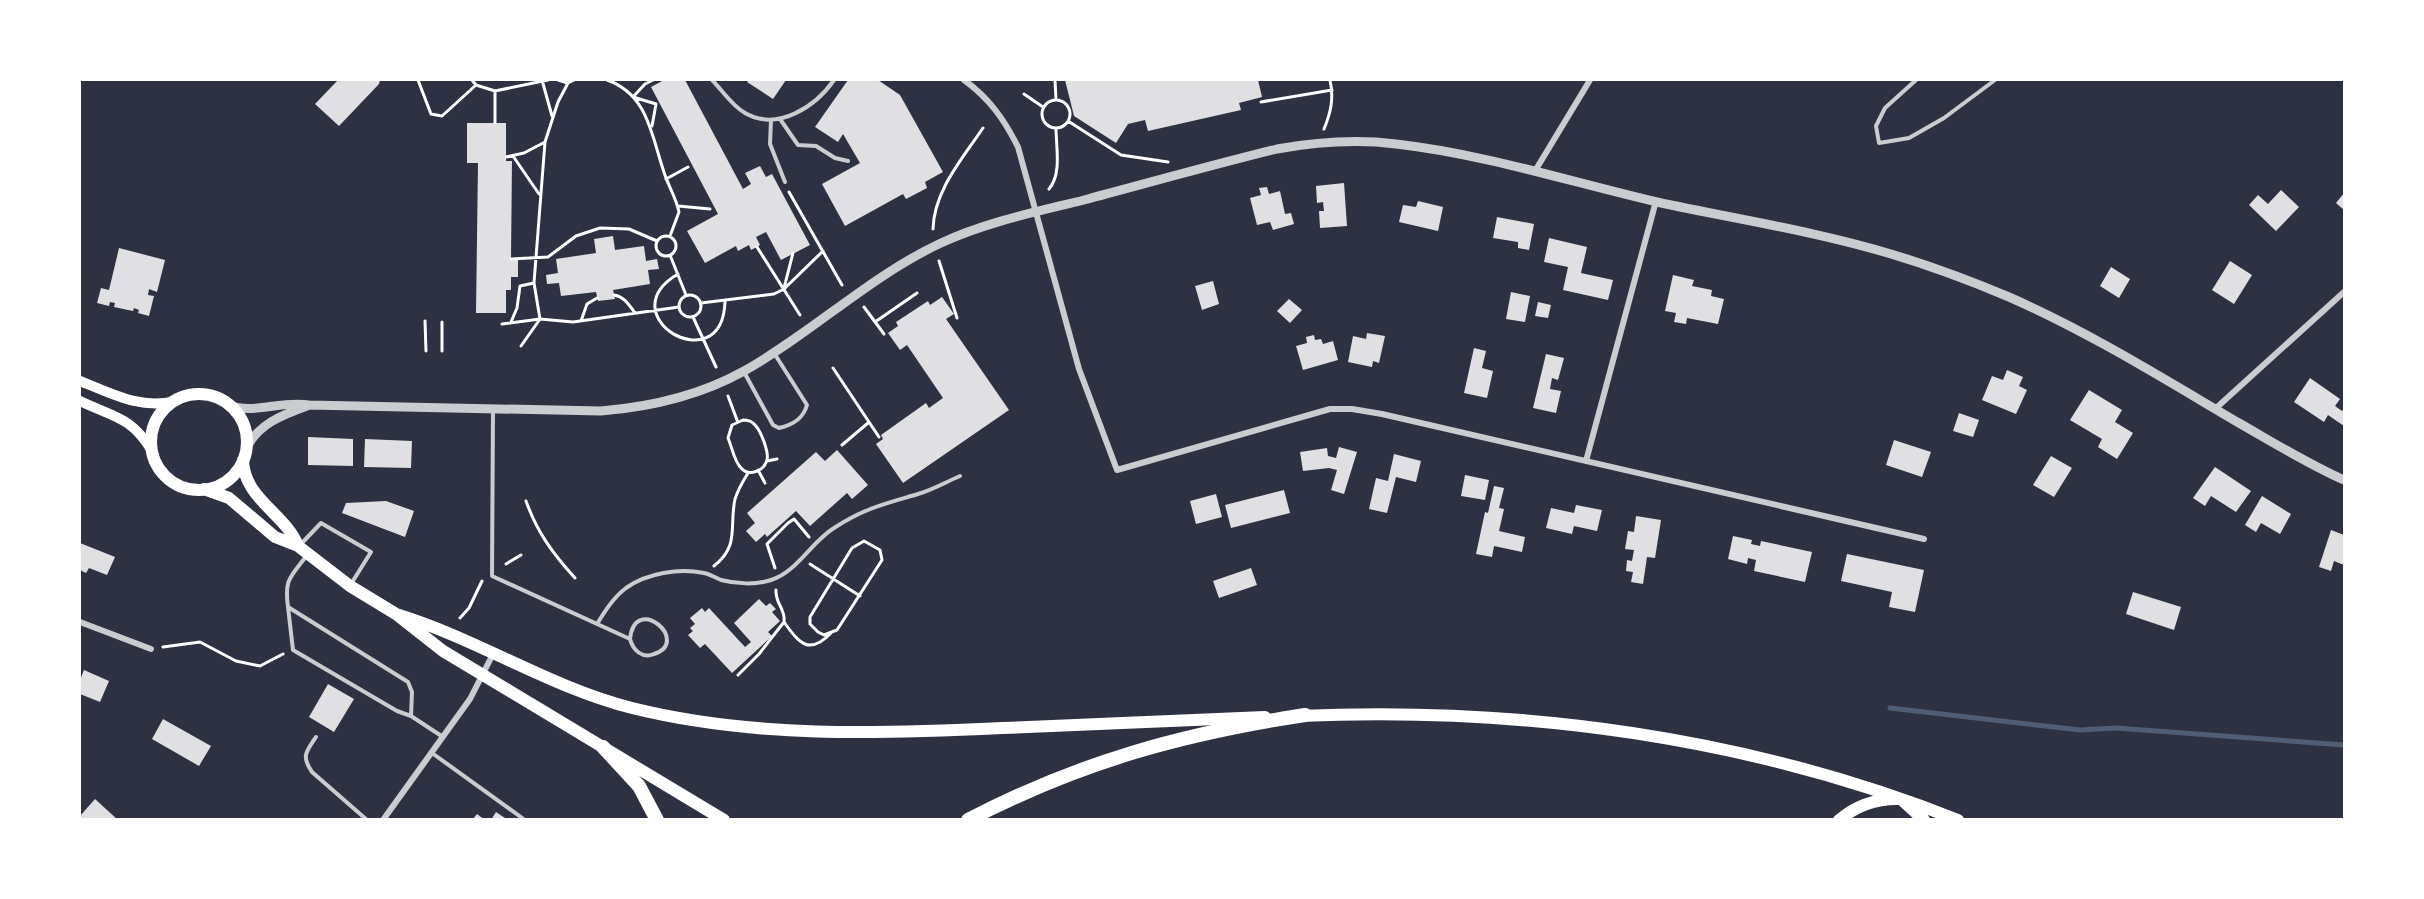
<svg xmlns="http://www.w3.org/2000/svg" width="2424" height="899" font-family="'Roboto Condensed',sans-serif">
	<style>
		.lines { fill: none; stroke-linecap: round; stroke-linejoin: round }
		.stream { stroke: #4f5d75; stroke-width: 5 }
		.building { fill: #e0e0e3 }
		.path { stroke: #fff; stroke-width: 3 }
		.service { stroke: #caccd0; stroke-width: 4 }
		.minor { stroke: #caccd0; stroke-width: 6 }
		.tertiary { stroke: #caccd0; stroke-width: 9 }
		.secondary { stroke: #fff; stroke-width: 10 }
		.primary { stroke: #fff; stroke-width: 12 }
		.motorway { stroke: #fff; stroke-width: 14 }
	</style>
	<rect width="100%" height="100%" fill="#2d3142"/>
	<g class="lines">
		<path class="stream" d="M1890 708 2080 730 2116 728 2344 745"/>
	</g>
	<path class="building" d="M338 80H380L379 84 339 126 315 104Z
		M664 80H685L743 189 751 184 745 173 760 166 766 177 772 174 810 245 781 260 766 232 756 237 760 245 757 247 751 250 749 245 738 251 736 246 705 263 687 231 718 214 651 87Z
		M749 80H786L773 99 747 82Z
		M848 80H878L900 95 943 172 925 182 927 188 906 199 903 194 845 226 822 184 860 163 843 134 838 142 815 127Z
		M1065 80H1258L1262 97 1239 103 1241 110 1148 131 1145 120 1128 124 1116 143 1074 116Z
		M467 123H506V161H512L511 259H518V277H511V290H506V313H476L478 163H467Z
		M1344 183 1347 226 1320 228 1319 211H1324L1323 202 1317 203 1316 186Z
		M1267 187 1269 194 1280 191 1285 214 1291 213 1294 224 1273 230 1270 222 1257 225 1250 198 1261 195 1259 188Z
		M2281 190 2299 207 2276 231 2249 205 2258 195 2268 204Z
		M2344 193V210L2336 203Z
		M1418 201 1443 207 1438 231 1399 222 1403 205 1416 207Z
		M1497 217 1534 224 1529 250 1518 248V242L1493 238Z
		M613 236 615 250 644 246 646 261 657 259 659 269 648 270 650 284 613 290 615 299 598 301 596 292 561 296 559 283 547 284 546 275 558 273 556 259 596 253 594 239Z
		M1549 238 1587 247 1581 273 1613 280 1608 300 1563 290 1568 267 1544 262Z
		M119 248 165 260 157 292 149 289 148 295 154 296 149 316 138 313 139 310 134 308 133 311 114 307 115 303 110 302 109 306 97 303 101 288 109 290Z
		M2230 261 2252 275 2234 304 2212 290Z
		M2111 267 2130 279 2119 298 2100 286Z
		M1673 275 1694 280 1692 286 1712 290 1711 296 1724 299 1718 324 1687 318 1686 324 1674 322 1676 313 1665 311Z
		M1213 281 1219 304 1202 310 1195 286Z
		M1511 292 1530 296 1525 322 1506 319Z
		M942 297 954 314 946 319 1009 410 903 483 876 444 883 439 881 435 926 403 929 408 943 398 907 345 900 350 888 333 898 326 896 322 928 301 930 305Z
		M1289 299 1302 310 1290 323 1277 311Z
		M1538 302 1551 305 1548 318 1535 316Z
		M1367 333 1385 336 1379 363 1373 361 1372 367 1348 362 1353 336 1366 339Z
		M1314 335 1315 340 1321 339 1323 344 1333 341 1338 360 1303 370 1296 346 1307 343 1306 337Z
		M1474 348 1486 351 1482 368 1493 371 1487 398 1464 393Z
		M1546 354 1564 358 1558 380 1552 378 1550 389 1561 391 1556 413 1533 408Z
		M2007 370 2023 377 2019 386 2027 390 2016 414 1982 400 1992 376 2003 380Z
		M2310 378 2340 399 2335 406 2342 411 2344 408V426L2328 415 2324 422 2294 402Z
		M2089 390 2122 410 2115 422 2133 433 2117 459 2098 447 2102 439 2070 420Z
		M1959 413 1979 420 1973 437 1953 431Z
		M308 437 353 439V466L308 465Z
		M365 439 412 441 411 468 364 467Z
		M1894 440 1931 452 1922 477 1886 465Z
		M1339 447 1357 452 1344 494 1331 490 1337 470 1329 468 1303 471 1300 452 1327 448 1328 456 1336 458Z
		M837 450 868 485 852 499 847 493 810 526 796 511 767 537 765 534 756 542 746 531 755 523 747 513 816 452 825 461Z
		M1394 454 1421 461 1416 482 1396 477 1387 513 1369 509 1376 478 1388 481Z
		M2051 456 2072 468 2054 497 2033 485Z
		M2215 467 2251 491 2236 512 2211 496 2205 506 2193 498Z
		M1465 475 1489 480 1485 500 1461 496Z
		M1494 486 1504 488 1499 508 1504 509 1499 531 1525 537 1522 552 1494 546 1492 557 1476 554 1485 512 1488 513Z
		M1284 490 1290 513 1231 528 1225 505Z
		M1216 494 1222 517 1196 524 1190 501Z
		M2262 496 2291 514 2280 534 2261 523 2256 532 2245 525Z
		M386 501 414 511 405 537 342 513 346 503Z
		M1576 505 1602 510 1597 531 1574 526 1572 534 1546 528 1551 508 1574 513Z
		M1636 516 1661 520 1655 558 1647 557 1643 584 1631 582 1633 572 1626 571 1627 560 1632 561 1634 550 1625 549 1628 531 1634 532Z
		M2331 530 2344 535V565L2334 561 2331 571 2319 567Z
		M1733 536 1752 540 1751 544 1760 546 1761 541 1812 552 1805 582 1754 571 1756 560 1748 558 1747 564 1728 559Z
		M80 543 115 557 107 575 89 568 86 573 80 570Z
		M1847 554 1924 570 1915 612 1889 607 1892 592 1841 581Z
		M1251 568 1257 585 1219 598 1213 581Z
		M2133 592 2181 607 2174 630 2126 614Z
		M759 599 766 606 770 603 776 609 772 612 780 621 768 632 772 636 732 673 705 644 700 648 688 635 693 631 690 628 695 624 690 618 702 608 705 612 709 608 745 647 751 642 734 623Z
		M84 670 109 681 100 702 80 694V680Z
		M328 684 354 699 334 732 309 717Z
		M163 719 211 746 199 766 152 739Z
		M95 799 118 820H81L80 816Z
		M496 812 505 818 503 820H491Z
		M477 814 485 820H472Z"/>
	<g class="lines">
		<path class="path" d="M418 80 431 114 442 116 476 85 495 91 548 80
			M472 80 476 85
			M542 80 552 116
			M558 80 568 83
			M607 80C647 94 651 133 663 169 667 184 676 197 679 212L670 236
			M1055 80 1056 100
			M1024 94 1043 107
			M1042 114a14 14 0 1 1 28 0a14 14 0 1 1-28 0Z
			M1261 102 1332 90
			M1068 121 1121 155 1168 162
			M495 123V91
			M652 126 656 104 633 97 645 84 653 80
			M1324 129C1331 112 1334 98 1330 80
			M513 156 539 194
			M506 157 524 153 545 142
			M666 179 688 167
			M1049 189C1062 174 1056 147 1056 128
			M789 192 842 285
			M678 206 710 209
			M933 229C934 191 962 159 983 128
			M656 246a10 10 0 1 1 20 0a10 10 0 1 1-20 0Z
			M757 247 800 315
			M670 255 686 295
			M511 259 548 257 576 236 600 228 629 229 657 241
			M939 261 957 318
			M678 274C607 316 722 383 725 302
			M784 288 793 253
			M679 306a11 11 0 1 1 22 0a11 11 0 1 1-22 0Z
			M614 295C625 297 629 305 635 313
			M701 303 774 294 784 289 823 251
			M864 307 884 334
			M693 317 716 367
			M425 321 426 351
			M581 321 587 304 597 298
			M511 322 517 308 520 286 534 283
			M875 322 917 293
			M502 324 540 319 573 322 679 307
			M521 346 540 319 534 283 545 142 558 102 568 83 574 80
			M442 351V322
			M833 368 879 437
			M728 396 737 420
			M743 420C748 420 752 421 755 425 761 431 769 452 767 460 764 471 749 477 741 468 734 461 732 447 728 438L732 425Z
			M842 445 868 423
			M767 461 777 459
			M758 470 765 483
			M526 501C537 532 553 554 575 578
			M864 541 880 550 882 560 837 630 824 635 818 632 810 624V617L852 548Z
			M506 564 521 555
			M810 564 860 596
			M714 566C740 546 729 526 735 499 738 490 743 481 748 473
			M775 568 767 544 788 523 794 519 809 537
			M460 618 469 608 482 581
			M784 622C799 643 809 656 831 633
			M163 647 200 642 236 661 260 666 283 654
			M738 675 759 654 784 622C786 609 775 604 776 590"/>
		<path class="service" d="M712 80C722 90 732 106 745 113 778 132 816 106 834 80
			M1916 80 1885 108 1876 126 1879 143 1909 138 1944 118 1995 80
			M780 119 798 145 816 146 835 158 848 161
			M771 120 770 144 785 182
			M744 372 773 425 779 428C793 425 803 419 807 405L774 353
			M493 409 492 576 630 639C635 592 692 642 654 654 642 659 633 650 630 639
			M301 544 321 523 371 552 351 584
			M288 607C284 578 291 577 307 555
			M597 624C605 611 613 598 626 588 647 573 679 568 704 573 710 574 716 578 721 580 736 584 756 585 771 580 797 572 811 542 834 528 865 508 884 504 918 494 932 490 946 482 960 476
			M411 716 412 692 408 682 288 607 293 650 397 711 411 716 443 737
			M316 737C306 752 301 756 312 772L367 820
			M432 753 525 820"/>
		<path class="minor" d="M964 80C989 98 1004 119 1018 147L1079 369 1117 470 1330 409H1352L1382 414 1924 539
			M1535 171 1590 80
			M2215 409 2344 292
			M1586 461 1656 201
			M80 622 151 649
			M383 820 470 699 493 654"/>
		<path class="tertiary" d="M229 405C254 415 281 400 309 405L601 411C650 407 701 395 744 371 812 333 870 276 941 243 986 222 1036 212 1084 200 1148 183 1212 165 1277 149 1316 142 1356 139 1396 144 1484 154 1571 182 1657 202 1735 219 1815 231 1891 254 1931 266 1971 281 2009 297 2089 332 2164 379 2239 423 2274 443 2308 464 2344 480
			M246 449C258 424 282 415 307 406"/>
		<path class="secondary" d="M80 381C111 393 140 410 175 401
			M80 401C113 417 131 416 152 451"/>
		<path class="primary" d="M151 442a48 48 0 1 1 96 0a48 48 0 1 1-96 0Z
			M243 460C244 499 285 513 298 546
			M204 489 229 498 275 537 298 546 350 586 396 614 443 651 724 820
			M396 614C478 639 549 687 632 708 753 738 879 734 1002 728 1090 725 1178 721 1265 717
			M1298 716C1522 706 1749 737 1958 820
			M1839 820C1857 805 1879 798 1901 799L1924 820"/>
		<path class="motorway" d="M603 747 639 786 657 820
			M968 820C1080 762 1181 734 1305 715"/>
	</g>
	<rect width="2424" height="899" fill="none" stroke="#ffffff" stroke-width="162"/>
</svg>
